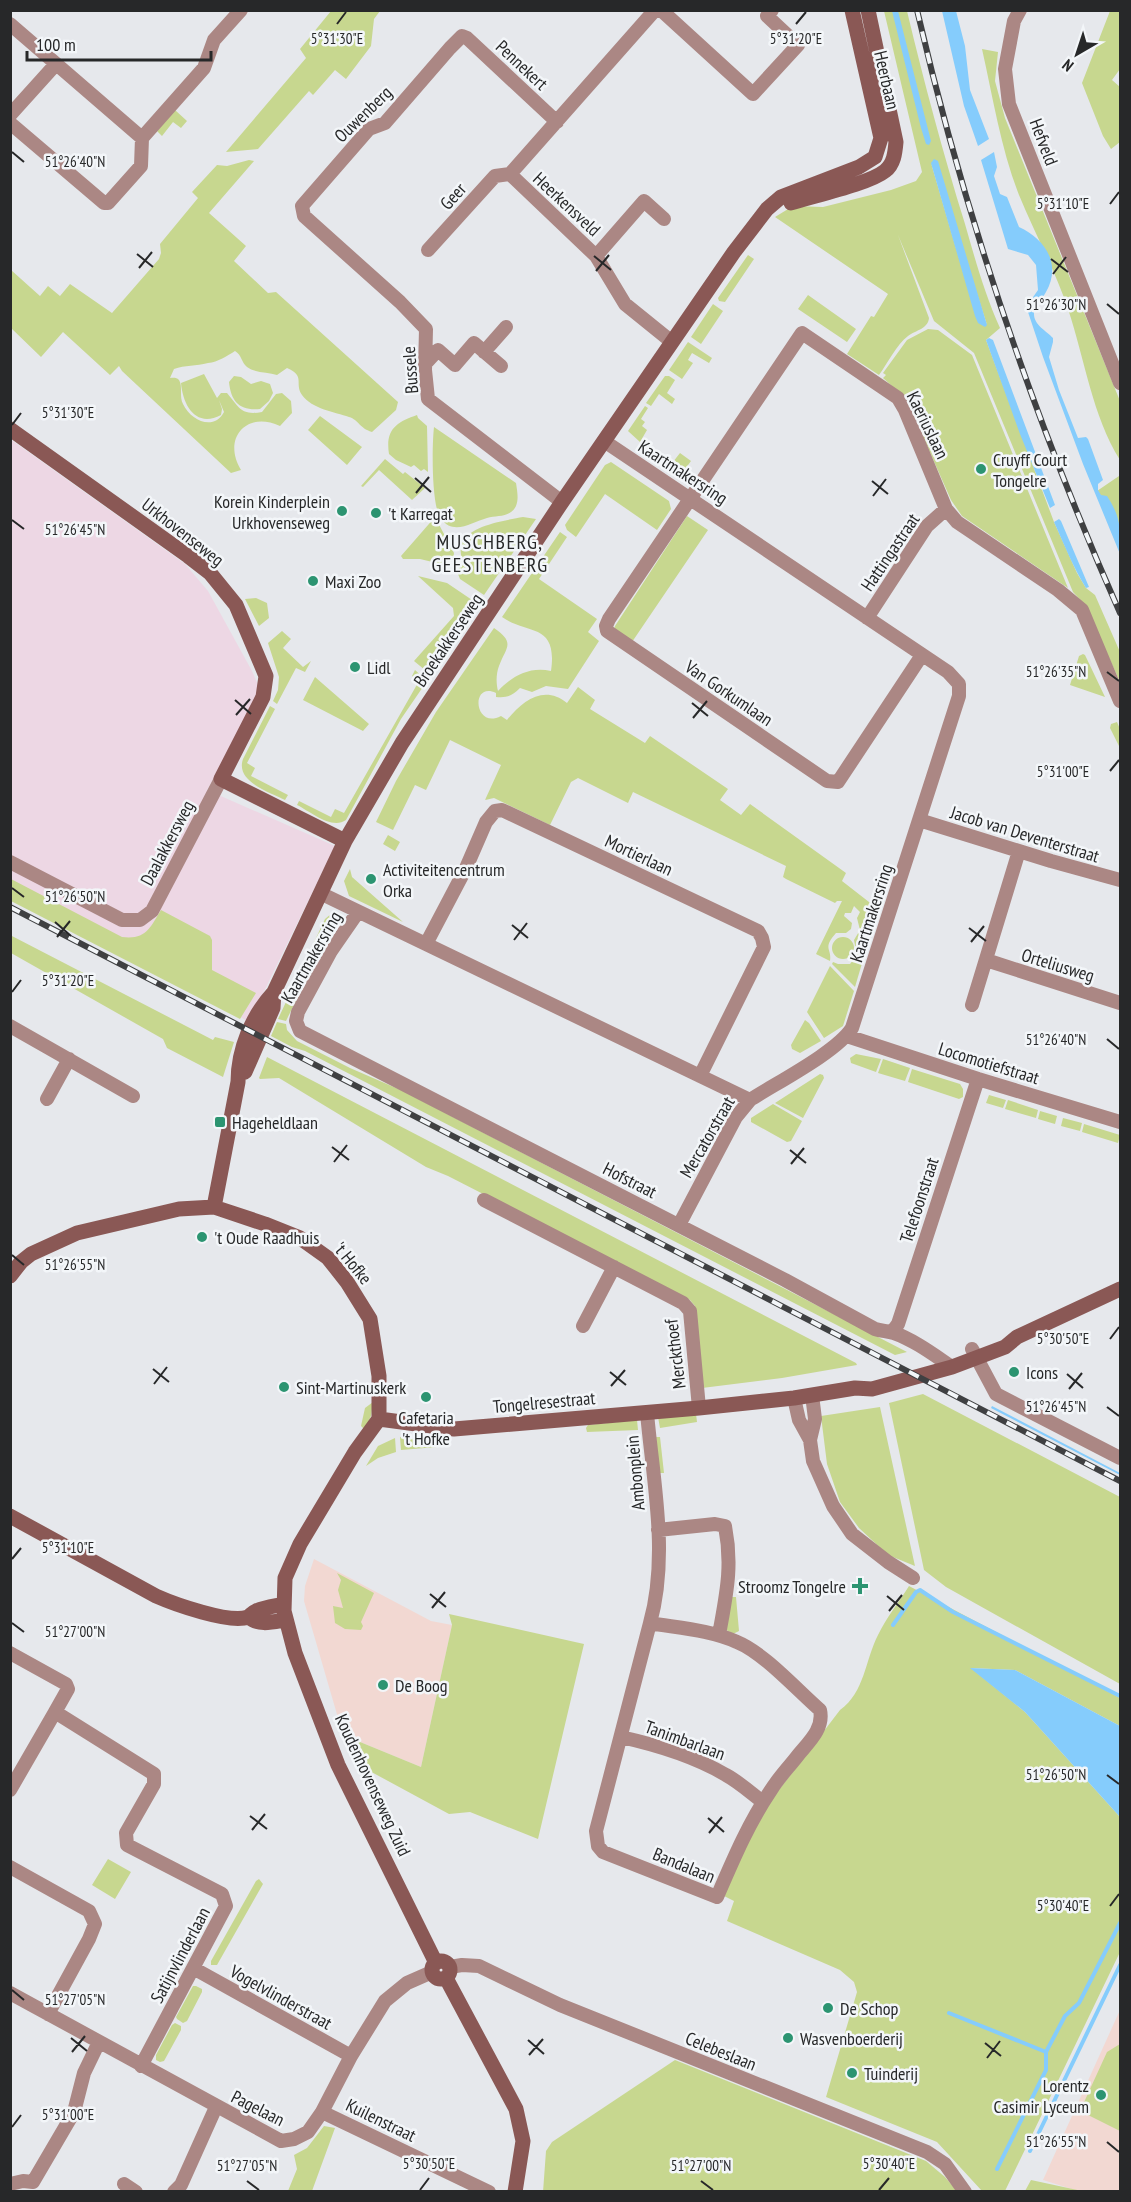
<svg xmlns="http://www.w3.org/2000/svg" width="1131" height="2202" font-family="'PT Sans Narrow',sans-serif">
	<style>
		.industrial { fill: #edd7e4 }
		.education { fill: #f2d8d2 }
		.green { fill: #c7d78f; fill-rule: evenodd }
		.water { fill: #85ccfc }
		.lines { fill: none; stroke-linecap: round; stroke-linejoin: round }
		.stream { stroke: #85ccfc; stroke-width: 4 }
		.street { stroke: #ab8784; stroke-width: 14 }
		.secondary { stroke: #8a5855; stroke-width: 15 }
		.rail-casing { stroke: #3f4042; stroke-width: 6 }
		.rail { stroke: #f3f6f9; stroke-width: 4; stroke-dasharray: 11; stroke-linecap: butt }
		.ticks { fill: none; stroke: #272829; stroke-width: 2 }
		.poi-dot { fill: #2c9471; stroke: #f3f6f9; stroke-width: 2 }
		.labels { text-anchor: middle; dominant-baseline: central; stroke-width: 5; stroke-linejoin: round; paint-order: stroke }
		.street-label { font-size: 18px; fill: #272829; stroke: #f3f6f9 }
		.poi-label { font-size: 18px; fill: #272829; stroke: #f3f6f9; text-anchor: start }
		.neighbourhood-label { font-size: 20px; letter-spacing: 1.5px; fill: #272829; stroke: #f3f6f9 }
		.ticks-label { font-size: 15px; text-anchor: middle; fill: #272829; stroke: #f3f6f9; stroke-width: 5; stroke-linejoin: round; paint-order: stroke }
	</style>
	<rect width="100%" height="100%" fill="#e6e8ec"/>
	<path class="industrial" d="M10 439 185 564 208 591 252 671 262 694 207 790 335 846 249 1022 141 960 11 896Z"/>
	<path class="education" d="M314 1559 431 1621 452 1625 421 1767 343 1735 304 1601 305 1586Z
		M1120 2010V2191H1078L1043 2180Z"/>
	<path class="green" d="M331 11H380L374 19 371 46 346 79 335 70 313 95 309 91 258 149 226 152 306 58 300 49Z
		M884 11H907C924 82 943 153 965 224 975 259 985 295 1000 328L986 340 1054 522 1077 573 1086 588 1095 595 1120 652V682L1085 605 1073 592 974 353 934 321 898 235 929 318C928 329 916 330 908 336 896 345 888 363 879 375L847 354 871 316 874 317 888 294 775 217 793 206 823 207 891 190 916 181 922 172ZM931 163 966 259 987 325 963 272Z
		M1110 11H1120V69L1112 80 1120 87V142L1111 149 1103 136 1082 83Z
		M982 49 998 52 995 81 1005 118 1120 401V460C1092 415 1085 360 1068 309 1055 270 1035 234 1019 195 1001 149 993 98 982 49Z
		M175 110 187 121 181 128 173 122 162 136 157 131Z
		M249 160 254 161 209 213 246 246 234 261 268 293 276 292 398 402 396 410 372 432C359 428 359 420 349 417 335 412 312 409 302 395 294 383 306 376 287 368L277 375C268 372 255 373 247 367 241 362 242 355 235 351 227 356 218 362 208 363 196 366 185 365 174 369L170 378C173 378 176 377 179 380 183 386 179 397 183 404 191 421 214 431 224 412L219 400 222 409 221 415C196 428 183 406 181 383L204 374 217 398 221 393H227C239 407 241 416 262 412L276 394 282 393 291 401 292 413 280 426C246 410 222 439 241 470L231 473 122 371 119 366 110 375 63 332 41 357 11 328V270L40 296 48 286 60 296 70 284 112 313 159 259 161 253 160 244 198 198 192 192 217 165 227 166Z
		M748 255 754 259 725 302 719 301 718 298Z
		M808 295 856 329 847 342 798 309Z
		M713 304 723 311 701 344 691 337Z
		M928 329 938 330 972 355 1068 588 962 516 951 500 910 407 902 395 883 378 886 375 883 373 907 340Z
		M688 342 712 358 709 363 692 353 688 360 693 363 682 379 669 370Z
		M234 376 241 377 251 384 261 381 270 384 273 393 269 401 260 409C240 411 231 402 229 382Z
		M665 376H669L675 380 667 393 675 399 672 404 659 394 651 406 646 403Z
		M645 406 648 408 641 419 645 422 642 426 647 430 640 442 628 431Z
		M417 415 418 418 427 426 428 472 424 469 421 471 414 465 411 467 396 460 389 454C385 429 397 422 417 415Z
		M320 416 362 447 347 465 308 430Z
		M434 427 516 483C517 490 519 499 516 506 510 518 497 515 487 518 472 522 454 536 441 519 431 506 432 444 434 427Z
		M680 453 691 461 683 472 677 474 669 467Z
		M385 459 403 474 405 472 425 488 412 500 379 470 363 487 361 486Z
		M611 462 669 501 671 509 657 530 605 494 576 537 567 530 565 525 605 465Z
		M1119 476 1120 479V526L1097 491Z
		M687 516 708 530 632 642 614 629 615 626Z
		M435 517 454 553 453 560 445 565 420 559H403L401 556Z
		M523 517 536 519 484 595 460 579 458 574C458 569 461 565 461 561 462 554 459 549 462 542 471 525 507 520 523 517Z
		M560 532 567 537 539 579 597 619 588 632 599 641 568 689 546 686 532 692 520 688C512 696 507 698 496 697V693C470 681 474 730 501 716L507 720C522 701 544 684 567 703L578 687 595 700 590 709 645 743 650 736 728 789 720 800 741 815 750 804 846 873 842 881 878 909 855 987 832 964 833 962 838 964H850L857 955 854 940 860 930 857 918 860 912 854 906 851 913H845L844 916 852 923 851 929 846 933H836C822 949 832 948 830 961L816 954 842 901H837L835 903 786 879 783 877 786 866 633 792 628 803 578 778 571 782 550 825 494 798 485 800 501 765 450 740 426 790 415 785 393 830 376 822 396 781 436 712 494 628C516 643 506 647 499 666 496 674 496 683 498 691 512 676 530 666 551 671 558 622 527 635 502 617Z
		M418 576 447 583 478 604 445 657 431 675 414 661 454 616 453 608Z
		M256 598 267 603 269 618 259 626 245 599Z
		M282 631 291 639 283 648 303 667 311 661 305 672 296 668 277 704 273 701 278 690 279 677 268 643Z
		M1083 654 1085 655 1105 697 1070 685 1079 656Z
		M415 670 427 681 401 719 346 820C332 830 311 812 297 805L299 801 331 817 335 809 344 813 419 681 412 676Z
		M315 677 369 724 363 731 303 700Z
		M270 706 275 709 247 763 255 768 251 776 288 795 285 800C270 792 235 782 243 759Z
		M1117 722 1120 729V748L1110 728 1111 724Z
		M388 835 400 842 395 851 383 844Z
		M350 869 352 877 403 922 349 896 344 881Z
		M11 879 122 937C146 940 150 928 161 910L210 936 212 940V970L256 993 240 1019 11 901Z
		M332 913 339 914 342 922 327 937 286 1021 278 1019 325 919Z
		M10 935 213 1040 215 1037 234 1042 223 1077 167 1048 163 1039 11 953Z
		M832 948a11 11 0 1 1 22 0a11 11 0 1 1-22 0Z
		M830 966 854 991 843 1026 824 1038 807 1012Z
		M805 1020 809 1023 821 1041 800 1053 792 1049 791 1045Z
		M277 1022 286 1024 287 1030 297 1041 350 1068 403 1091 907 1352 895 1355 305 1051 292 1047 271 1036Z
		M856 1054 881 1059 876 1072 851 1063 850 1058Z
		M267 1057 856 1363 857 1365 782 1378 702 1388 695 1306 690 1300 448 1176 426 1167 279 1078 260 1079 259 1078Z
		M883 1059 910 1068 905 1081 878 1073Z
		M912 1069 960 1084 963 1089V1097L959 1099 908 1082Z
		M820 1074 823 1075 824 1078 803 1118 775 1103Z
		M989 1095 1006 1100 1003 1108 986 1103Z
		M1008 1100 1038 1110 1036 1118 1005 1109Z
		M773 1104 802 1121 791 1141 787 1142 751 1122V1118Z
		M1040 1111 1057 1116 1055 1124 1038 1119Z
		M1063 1118 1082 1123 1080 1131 1061 1126Z
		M1084 1124 1120 1135 1118 1143 1082 1132Z
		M923 1394 1120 1497V1684L946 1587 924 1570 889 1403Z
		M373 1402 371 1416 365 1430 361 1426 365 1408Z
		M880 1407 915 1566 888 1555 859 1528 840 1502 827 1464 821 1416Z
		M696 1414 697 1422 660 1428 658 1417Z
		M637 1420 638 1430 587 1432 586 1428 588 1425Z
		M400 1437 449 1446 401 1450Z
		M656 1437H660L664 1473H659Z
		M395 1438 396 1452 378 1458 366 1466 378 1446Z
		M337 1573 374 1593 361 1622 363 1626 361 1630 345 1629 335 1623 333 1606 343 1608 338 1590 341 1580Z
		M909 1586 1120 1698V1726L1015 1670 971 1668 1025 1712 1120 1817V1952L1005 2191H982L937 2142 826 2097 857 1992 854 1982 840 1970 727 1921 734 1901 722 1895 744 1846 772 1799 840 1710C865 1692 865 1660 878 1635 886 1618 899 1602 909 1586Z
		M731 1597H736L739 1631 733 1634 725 1629Z
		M449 1614 584 1644 538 1839 470 1812 449 1814 353 1762 343 1735 421 1767 452 1625Z
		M108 1859 131 1872 115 1899 92 1885Z
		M259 1879 263 1884 217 1965H211V1961L256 1881Z
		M193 1986H196L202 1989V1992L187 2021 183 2023 177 2019 176 2017Z
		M175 2023 181 2026V2030L164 2061 160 2062 156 2060V2055L172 2025Z
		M1120 2044V2131L1080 2111 1107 2052Z
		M675 2060 926 2161 945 2177 957 2191 543 2192 546 2151 552 2142Z
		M324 2126 335 2128 312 2191H288L297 2169 294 2155 307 2148Z
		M1031 2180 1082 2191H1025Z"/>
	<path class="water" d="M892 11H898L931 141 929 145 926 144 921 128Z
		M942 11H956L965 46 970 90 989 139 978 146 964 106Z
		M994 152 997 167 994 176 1000 194 1007 197 1019 227C1045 239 1062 264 1046 292 1043 298 1035 305 1034 312 1033 325 1046 330 1053 338V342L1049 357 1059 390 1078 438 1086 437 1088 439 1103 480 1098 484V490L1101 495 1107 496C1121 517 1121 531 1120 554L1083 464 1043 357 1028 312 1031 300 1038 290 1036 265 1028 255 1008 249 981 160Z
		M934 159 938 161 987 325 985 327 978 323 975 316 931 163Z
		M989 338 993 340 1055 505 1050 508 1020 434 986 340Z
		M1059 519 1061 521 1089 587 1086 588C1073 567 1064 544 1054 522Z
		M992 1406 1120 1473V1475L991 1408Z
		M970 1668 1015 1670 1120 1726V1817L1025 1712Z"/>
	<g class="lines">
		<path class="stream" d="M893 1625 916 1592 920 1590 953 1612 1120 1696
			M949 2013 1046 2052
			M1030 2151 1120 1965
			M997 2169 1046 2070V2052L1065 2016 1079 2003 1120 1923"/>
		<path class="street" d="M655 10 510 174 596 256 625 304 672 342
			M661 10 753 94 798 45 767 16 772 10
			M1020 10 1014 21 1005 69 1009 104 1120 383
			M10 24 142 138
			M10 115 56 64
			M557 122 467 38 462 36 450 48 385 123 369 129 302 206 304 216 400 302 426 329 425 370 428 399 562 502
			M10 123 104 203H108L141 166 142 138
			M142 138 204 68 214 40 241 10
			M428 250 495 176 510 174
			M596 256 644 201 664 219
			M484 352 506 327
			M425 364 438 350 455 365 474 343 501 366
			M867 618 927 526 946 509
			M922 655 838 782 827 781 607 631 606 626 609 619 802 333 898 398 905 410 946 509 957 522 1058 590 1082 610 1120 701
			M919 820 1051 861 1120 880
			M10 862 122 920H140L152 911 221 779
			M322 894 750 1100C776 1083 837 1052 852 1028L959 696V684L948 672 604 441
			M358 912 331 951 298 1012 296 1021 300 1031 785 1280 875 1329C881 1331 888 1331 894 1333 914 1340 934 1355 952 1367
			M426 944 466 868 486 822 495 811 502 810 758 931 762 938 764 947 700 1076
			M986 960 1120 1003
			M972 1005 1019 851
			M10 1026 133 1096
			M847 1036 978 1079 1120 1122
			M47 1099 69 1059
			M484 1200 683 1303 690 1311 699 1408
			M679 1225 736 1117 750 1100
			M583 1326 614 1267
			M892 1332 898 1324 978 1079
			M972 1349 996 1394 1120 1458
			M812 1395 815 1419 810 1440 813 1461 833 1506 852 1534 888 1562 913 1578
			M794 1398 799 1420 810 1440
			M647 1413C653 1481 669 1555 650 1623
			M658 1530 715 1524 725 1526C733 1567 726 1595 719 1635
			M650 1623C679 1628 710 1630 737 1642 764 1653 797 1690 820 1710 824 1728 810 1741 799 1754 790 1766 779 1777 771 1790 748 1824 733 1860 717 1897L603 1852 598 1846 596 1831Z
			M10 1653 66 1684 68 1689 55 1712 154 1774V1784L126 1833 127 1845 222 1894 226 1906 141 2066
			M621 1737C657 1745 694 1756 726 1775 739 1782 751 1793 763 1802
			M10 1790 55 1712
			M10 1867 89 1911 95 1924 89 1939 48 2014
			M450 1967 462 1965 479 1966 560 2005 927 2152 945 2164 965 2192
			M193 1968 351 2056
			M10 1993 281 2141 294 2139 308 2132 322 2112 351 2056 385 2001 407 1983 432 1972
			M322 2112 489 2192
			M10 2184 23 2181 33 2182 74 2112 84 2073 99 2042
			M124 2184 136 2192
			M174 2192 181 2185 216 2107"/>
		<path class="secondary" d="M791 203C812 196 869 184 885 171 894 164 895 153 896 142L868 10
			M10 429 188 556 210 573 236 605 266 676 263 697 221 779 345 841
			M245 1072 273 1008 274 992
			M214 1207 238 1082C238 1049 252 1016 274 992L345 841 402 743 562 502 734 252 767 209 781 197 859 167 875 157 881 138 852 10
			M10 1276 21 1262 31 1254 77 1233 179 1209 214 1207 265 1224 300 1238 328 1258 347 1282 370 1319 379 1376V1419L355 1452 300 1544 285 1578 284 1611 295 1653 338 1765 436 1963
			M379 1419 454 1429 699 1408 794 1398 855 1388 872 1389 952 1367 1005 1347 1017 1337 1120 1289
			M10 1516 156 1596C174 1604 230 1624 248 1617 251 1615 253 1612 256 1611 264 1607 275 1606 284 1604
			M249 1617C258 1626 273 1622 285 1620
			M432 1970a9 9 0 1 1 18 0a9 9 0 1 1-18 0Z
			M446 1978 516 2109 523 2141 515 2192"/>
		<defs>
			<path id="rail" d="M917 10C965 217 1034 419 1120 613
				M10 907 1120 1481"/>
		</defs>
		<use href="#rail" class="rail-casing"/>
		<use href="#rail" class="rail"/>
	</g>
	<path class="ticks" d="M337 24 346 12M796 24 806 12M12 152 24 162M1110 204 1119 192M137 254 153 267M594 256 611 270M1051 259 1068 272M139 268 152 252M596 271 609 255M1053 274 1066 257M1107 304 1119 314M12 425 21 413M415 478 431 492M872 481 888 494M416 493 429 477M873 496 886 479M12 520 24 529M1107 672 1119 681M235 700 251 714M692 703 708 716M236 715 250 699M693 718 707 701M1110 771 1119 760M12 888 24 897M55 922 71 936M512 925 528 938M969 928 986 941M57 937 70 921M514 940 527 923M971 942 984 926M12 992 21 980M1107 1039 1119 1049M332 1147 349 1160M790 1150 806 1163M334 1162 347 1145M791 1164 804 1148M12 1255 24 1265M1110 1339 1119 1327M153 1369 169 1382M610 1372 626 1385M1067 1374 1083 1388M154 1384 167 1367M611 1386 625 1370M1069 1389 1082 1373M1107 1407 1119 1416M12 1559 21 1548M430 1594 446 1607M887 1596 904 1610M432 1608 445 1592M889 1611 902 1595M12 1623 24 1632M1107 1775 1119 1784M250 1816 267 1829M708 1818 724 1832M252 1830 265 1814M709 1833 722 1817M1110 1906 1119 1894M12 1990 24 2000M71 2038 87 2051M528 2040 544 2054M985 2043 1001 2056M72 2052 85 2036M529 2055 543 2039M987 2058 1000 2041M12 2127 21 2115M1107 2142 1119 2152M247 2181 259 2190M701 2181 713 2190M420 2190 429 2178M879 2190 889 2178"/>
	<g class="poi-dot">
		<circle cx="981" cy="469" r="6"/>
		<circle cx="342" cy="511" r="6"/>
		<circle cx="376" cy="513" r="6"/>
		<circle cx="313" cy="581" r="6"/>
		<circle cx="355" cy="667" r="6"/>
		<circle cx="371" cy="879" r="6"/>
		<rect x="214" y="1116" width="12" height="12" rx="3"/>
		<circle cx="202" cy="1237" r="6"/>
		<circle cx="1014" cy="1372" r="6"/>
		<circle cx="284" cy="1387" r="6"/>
		<circle cx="426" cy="1397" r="6"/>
		<path d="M857 1577h6v6h6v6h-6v6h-6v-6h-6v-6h6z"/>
		<circle cx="383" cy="1685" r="6"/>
		<circle cx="828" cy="2008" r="6"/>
		<circle cx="788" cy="2038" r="6"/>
		<circle cx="852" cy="2073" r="6"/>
		<circle cx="1101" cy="2095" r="6"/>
	</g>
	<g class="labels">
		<g class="street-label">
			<text transform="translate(522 65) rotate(43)">Pennekert</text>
			<text transform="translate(887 80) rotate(77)">Heerbaan</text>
			<text transform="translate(363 114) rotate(-44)">Ouwenberg</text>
			<text transform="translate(1044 142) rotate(69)">Hefveld</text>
			<text transform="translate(453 196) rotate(-48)">Geer</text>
			<text transform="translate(567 204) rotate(43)">Heerkensveld</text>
			<text transform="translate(410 370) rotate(-94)">Bussele</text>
			<text transform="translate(928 425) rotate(64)">Kaeriuslaan</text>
			<text transform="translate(683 472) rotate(33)">Kaartmakersring</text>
			<text transform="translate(183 532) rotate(38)">Urkhovenseweg</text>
			<text transform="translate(890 552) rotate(-56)">Hattingastraat</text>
			<text transform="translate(448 640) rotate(-56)">Broekakkerseweg</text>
			<text transform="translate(729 693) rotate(34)">Van Gorkumlaan</text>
			<text transform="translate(1025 834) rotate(17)">Jacob van Deventerstraat</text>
			<text transform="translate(167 843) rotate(-62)">Daalakkersweg</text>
			<text transform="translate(639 855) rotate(25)">Mortierlaan</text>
			<text transform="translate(871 913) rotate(-72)">Kaartmakersring</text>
			<text transform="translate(311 957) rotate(-60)">Kaartmakersring</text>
			<text transform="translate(1058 965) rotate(17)">Orteliusweg</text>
			<text transform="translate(989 1063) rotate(17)">Locomotiefstraat</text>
			<text transform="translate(707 1137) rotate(-60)">Mercatorstraat</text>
			<text transform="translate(630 1180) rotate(27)">Hofstraat</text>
			<text transform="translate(919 1200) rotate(-72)">Telefoonstraat</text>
			<text transform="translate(353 1263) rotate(51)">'t Hofke</text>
			<text transform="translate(675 1354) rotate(-97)">Merckthoef</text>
			<text transform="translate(544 1402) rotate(-5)">Tongelresestraat</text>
			<text transform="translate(635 1473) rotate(-95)">Ambonplein</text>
			<text transform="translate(685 1740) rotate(20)">Tanimbarlaan</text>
			<text transform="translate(373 1785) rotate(65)">Koudenhovenseweg Zuid</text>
			<text transform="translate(684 1865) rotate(22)">Bandalaan</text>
			<text transform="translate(180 1955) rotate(-62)">Satijnvlinderlaan</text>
			<text transform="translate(281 1997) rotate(29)">Vogelvlinderstraat</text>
			<text transform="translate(721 2051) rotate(22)">Celebeslaan</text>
			<text transform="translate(258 2108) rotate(27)">Pagelaan</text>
			<text transform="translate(381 2120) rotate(26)">Kuilenstraat</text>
		</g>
		<g class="poi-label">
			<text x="993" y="459">Cruyff Court<tspan x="993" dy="21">Tongelre</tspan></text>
			<text x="330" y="501" text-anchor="end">Korein Kinderplein<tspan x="330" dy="21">Urkhovenseweg</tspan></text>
			<text x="388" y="513">'t Karregat</text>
			<text x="325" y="581">Maxi Zoo</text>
			<text x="367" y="667">Lidl</text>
			<text x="383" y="869">Activiteitencentrum<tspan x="383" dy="21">Orka</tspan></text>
			<text x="232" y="1122">Hageheldlaan</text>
			<text x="214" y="1237">'t Oude Raadhuis</text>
			<text x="1026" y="1372">Icons</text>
			<text x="296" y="1387">Sint-Martinuskerk</text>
			<text x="426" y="1417" text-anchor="middle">Cafetaria<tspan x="426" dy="21">'t Hofke</tspan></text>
			<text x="846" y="1586" text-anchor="end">Stroomz Tongelre</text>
			<text x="395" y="1685">De Boog</text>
			<text x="840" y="2008">De Schop</text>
			<text x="800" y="2038">Wasvenboerderij</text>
			<text x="864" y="2073">Tuinderij</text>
			<text x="1089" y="2085" text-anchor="end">Lorentz<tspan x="1089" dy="21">Casimir Lyceum</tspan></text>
		</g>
		<g class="neighbourhood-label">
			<text x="490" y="542">MUSCHBERG,<tspan x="490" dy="23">GEESTENBERG</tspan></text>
		</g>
	</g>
	<g class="ticks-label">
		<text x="337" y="44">5°31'30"E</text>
		<text x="796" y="44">5°31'20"E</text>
		<text x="75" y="167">51°26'40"N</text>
		<text x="1063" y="209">5°31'10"E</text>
		<text x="1056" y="310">51°26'30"N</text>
		<text x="68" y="418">5°31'30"E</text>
		<text x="75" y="535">51°26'45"N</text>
		<text x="1056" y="677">51°26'35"N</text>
		<text x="1063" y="777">5°31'00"E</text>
		<text x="75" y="902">51°26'50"N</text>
		<text x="68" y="986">5°31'20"E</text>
		<text x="1056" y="1045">51°26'40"N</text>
		<text x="75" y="1270">51°26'55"N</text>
		<text x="1063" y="1344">5°30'50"E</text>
		<text x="1056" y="1412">51°26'45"N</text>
		<text x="68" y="1553">5°31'10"E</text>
		<text x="75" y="1637">51°27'00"N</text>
		<text x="1056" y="1780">51°26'50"N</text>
		<text x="1063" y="1911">5°30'40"E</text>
		<text x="75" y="2005">51°27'05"N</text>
		<text x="68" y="2120">5°31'00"E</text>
		<text x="1056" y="2147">51°26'55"N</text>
		<text x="429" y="2169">5°30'50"E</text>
		<text x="889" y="2169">5°30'40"E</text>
		<text x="247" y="2171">51°27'05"N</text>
		<text x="701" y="2171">51°27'00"N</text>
	</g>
	<rect width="1131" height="2202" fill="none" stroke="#272829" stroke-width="24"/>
	<g transform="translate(1077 54) rotate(219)" stroke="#f3f6f9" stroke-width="4.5" paint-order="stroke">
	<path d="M0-4.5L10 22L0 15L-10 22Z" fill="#272829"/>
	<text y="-9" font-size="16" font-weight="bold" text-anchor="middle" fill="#272829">N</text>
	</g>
	<path d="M27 51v9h184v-9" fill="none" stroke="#272829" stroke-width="3"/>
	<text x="36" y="51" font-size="18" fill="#272829" stroke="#f3f6f9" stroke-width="4.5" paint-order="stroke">100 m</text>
</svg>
